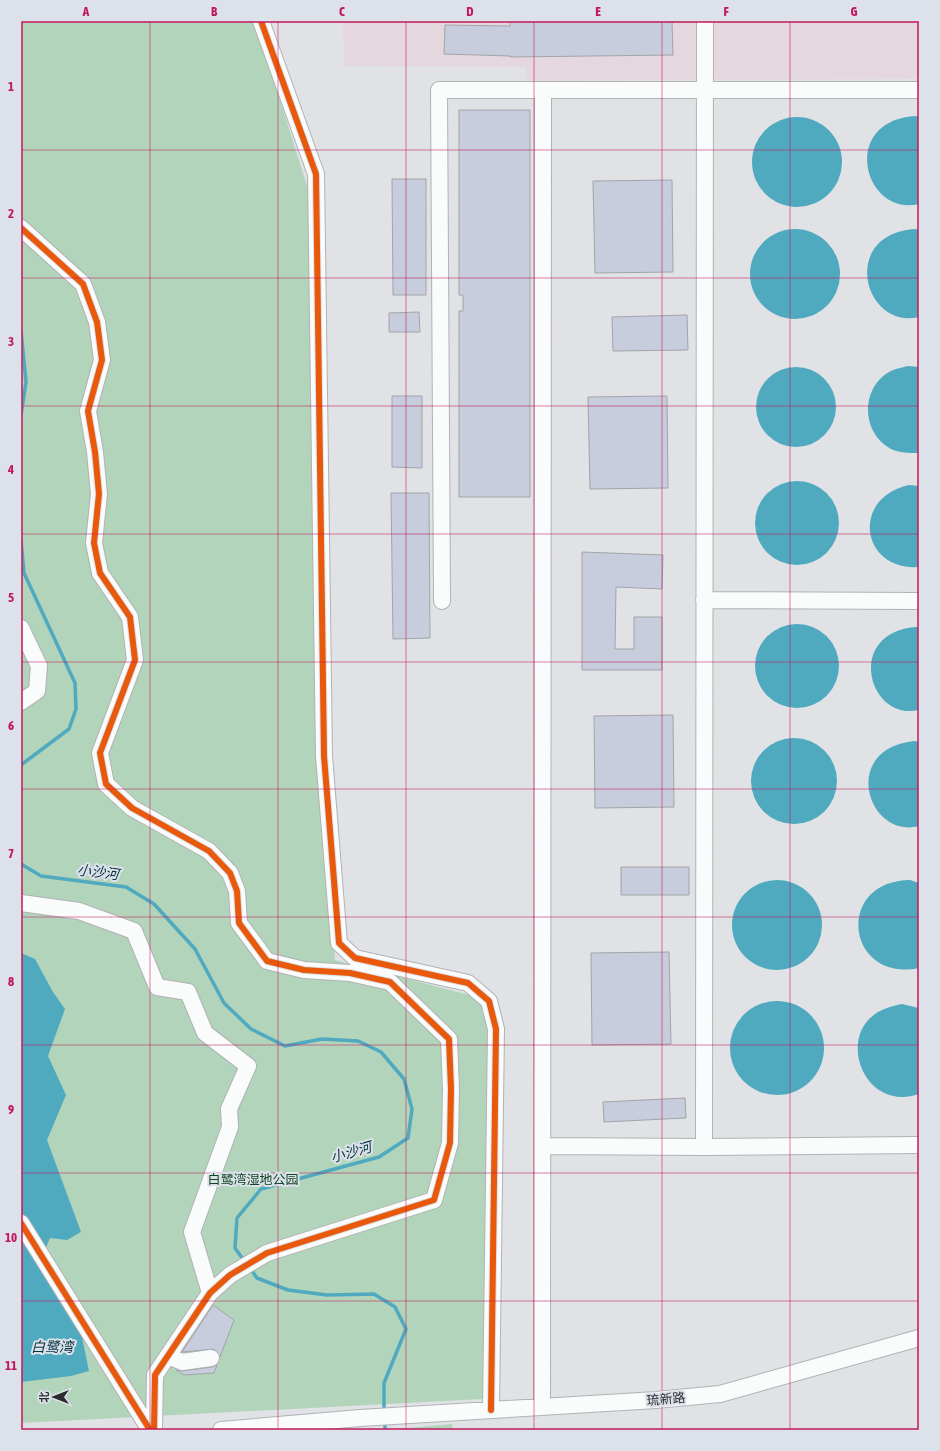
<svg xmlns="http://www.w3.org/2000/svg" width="940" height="1451" font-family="'Asap Condensed','Noto Sans SC',sans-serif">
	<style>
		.industrial { fill: #e4d8de }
		.green { fill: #b2d4bb }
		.water { fill: #4faac0 }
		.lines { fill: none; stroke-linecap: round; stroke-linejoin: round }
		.stream { stroke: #4faac0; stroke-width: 3.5 }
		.building { fill: #c7cddd; stroke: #a3a4a8 }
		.minor-casing { stroke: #b0b2b5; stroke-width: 18 }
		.minor { stroke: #fafbfb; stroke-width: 16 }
		.cycleway-casing { stroke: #dce1ea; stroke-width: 8 }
		.cycleway { stroke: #e8590c; stroke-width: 6 }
		.grid { fill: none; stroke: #c2185b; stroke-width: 1; stroke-opacity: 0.55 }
		.labels { text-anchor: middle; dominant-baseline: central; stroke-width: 4; stroke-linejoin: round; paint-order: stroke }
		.park-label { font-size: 13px; fill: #124622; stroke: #dce1ea }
		.street-label { font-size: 13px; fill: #2a2c30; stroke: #dce1ea }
		.water-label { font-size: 14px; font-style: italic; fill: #00323e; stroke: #dce1ea }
		.neatline { fill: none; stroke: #c2185b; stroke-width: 1.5 }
		.grid-label { font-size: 13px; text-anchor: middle; font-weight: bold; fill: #c2185b }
	</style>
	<rect width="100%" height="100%" fill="#e0e2e6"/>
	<path class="industrial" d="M343 21H919V79L527 81 526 67 344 66Z"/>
	<path class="green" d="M21 21H255L308 189 318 756 335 960 477 997 492 1024 483 1399 21 1423Z
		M452 1424 453 1430H385Z"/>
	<path class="water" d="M916 116 919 117V204C863 217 839 120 916 116Z
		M752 162a45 45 0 1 1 90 0a45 45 0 1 1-90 0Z
		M916 229 919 230V317C863 330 839 233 916 229Z
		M750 274a45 45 0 1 1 90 0a45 45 0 1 1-90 0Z
		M908 366 919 367 918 453C909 453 899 453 891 449 859 432 861 384 893 370 898 368 904 367 908 366Z
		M756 407a40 40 0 1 1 80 0a40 40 0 1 1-80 0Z
		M755 523a42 42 0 1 1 84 0a42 42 0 1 1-84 0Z
		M909 485 919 486V567C861 571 850 498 909 485Z
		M755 666a42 42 0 1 1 84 0a42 42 0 1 1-84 0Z
		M915 627H919V710C869 722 844 634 915 627Z
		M751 781a43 43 0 1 1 86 0a43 43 0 1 1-86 0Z
		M914 741 919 742V826C868 840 839 749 914 741Z
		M910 880 919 883V968C846 983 834 881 910 880Z
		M732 925a45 45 0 1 1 90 0a45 45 0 1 1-90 0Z
		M21 953 35 959 53 992 65 1009 48 1056 66 1095 47 1140 81 1232 67 1240 50 1238 39 1264 81 1332 89 1371 71 1376 21 1382Z
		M730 1048a47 47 0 1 1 94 0a47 47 0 1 1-94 0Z
		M902 1004 919 1008V1094C861 1114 832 1027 887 1008 892 1006 897 1005 902 1004Z"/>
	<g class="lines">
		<path class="stream" d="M21 331 26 382 21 415
			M21 541 24 573 75 683 76 709 69 729 21 765
			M21 864 41 876 126 887 154 904 195 949 224 1003 251 1029 285 1046 322 1039 358 1041 381 1052 404 1079 412 1109 408 1138 379 1157 261 1189 237 1218 235 1248 245 1262
			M250 1268 257 1278 288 1290 327 1295 374 1294 395 1307 406 1329 384 1383V1412
			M385 1420V1430"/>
	</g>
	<path class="building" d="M510 21H672L673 55 510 57V56L444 54 445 25 510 26Z
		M459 110H530V497H459V311H463V295H459Z
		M392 179H426V295H393Z
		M672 180 673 272 595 273 593 181Z
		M419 312 420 332H389V313Z
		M687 315 688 350 613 351 612 317Z
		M392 396H422V468L392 467Z
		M667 396 668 488 590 489 588 397Z
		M391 493H429L430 638 393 639Z
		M582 552 663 555 662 589 616 587 615 649H634V617H662V670H582Z
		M673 715 674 807 595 808 594 716Z
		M621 867H689V895H621Z
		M669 952 671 1044 592 1045 591 953Z
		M685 1098 686 1118 604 1122 603 1102Z
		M213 1305 234 1320 220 1357 214 1349 182 1352Z
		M217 1365 214 1373 184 1375 176 1370 183 1371 212 1367Z"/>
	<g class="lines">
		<defs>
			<path id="minor" d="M261 21 316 174 324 756 339 943 355 958 468 983 489 1001 496 1029 491 1410
				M21 228 83 284 97 322 102 360 88 411 95 452 99 494 94 543 100 573 130 617 135 660 100 753 106 784 132 808 209 851 230 873 237 891 239 923 267 961 304 970 350 973 390 982 449 1039 451 1089 450 1143 434 1200 267 1253 230 1275 210 1293 155 1375 154 1430
				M704 600 919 601
				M442 601 439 90H919
				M21 628 39 666 37 691 21 702
				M21 903 79 911 134 931 157 987 188 992 205 1033 248 1066 229 1109 230 1127 192 1232 210 1293
				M543 1146 704 1147 919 1145
				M704 1147 705 21
				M21 1223 150 1430
				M168 1356 182 1362 211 1358
				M542 1407 543 90
				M221 1430 360 1418 656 1400 720 1394 919 1338"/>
		</defs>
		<use href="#minor" class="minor-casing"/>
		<use href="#minor" class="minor"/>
		<defs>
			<path id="cycleway" d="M261 21 316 174 324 756 339 943 355 958 468 983 489 1001 496 1029 491 1410
				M21 228 83 284 97 322 102 360 88 411 95 452 99 494 94 543 100 573 130 617 135 660 100 753 106 784 132 808 209 851 230 873 237 891 239 923 267 961 304 970 350 973 390 982 449 1039 451 1089 450 1143 434 1200 267 1253 230 1275 210 1293 155 1375 154 1430
				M21 1223 150 1430"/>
		</defs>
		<use href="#cycleway" class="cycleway-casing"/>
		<use href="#cycleway" class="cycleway"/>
	</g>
	<path class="grid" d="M150 21V1430M278 21V1430M406 21V1430M534 21V1430M662 21V1430M790 21V1430M21 150H919M21 278H919M21 406H919M21 534H919M21 662H919M21 789H919M21 917H919M21 1045H919M21 1173H919M21 1301H919"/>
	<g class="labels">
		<g class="park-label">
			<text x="253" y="1179">白鹭湾湿地公园</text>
		</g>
		<g class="street-label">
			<text transform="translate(666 1399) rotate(-5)">琉新路</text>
		</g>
		<g class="water-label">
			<text transform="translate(98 872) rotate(7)">小沙河</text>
			<text transform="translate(351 1152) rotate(-16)">小沙河</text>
			<text x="52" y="1347">白鹭湾</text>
		</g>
	</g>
	<rect width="940" height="1451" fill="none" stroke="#dce1ea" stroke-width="44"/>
	<g transform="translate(54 1397) rotate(270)" stroke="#dce1ea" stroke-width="3" paint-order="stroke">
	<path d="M0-3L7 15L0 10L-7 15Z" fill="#2a2c30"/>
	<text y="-6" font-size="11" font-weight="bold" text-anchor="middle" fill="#2a2c30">北</text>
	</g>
	<rect x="22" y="22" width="896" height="1407" class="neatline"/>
	<g class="grid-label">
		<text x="86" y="16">A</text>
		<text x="214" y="16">B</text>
		<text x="342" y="16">C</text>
		<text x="470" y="16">D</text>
		<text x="598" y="16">E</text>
		<text x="726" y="16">F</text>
		<text x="854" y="16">G</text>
		<text x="11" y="91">1</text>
		<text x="11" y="218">2</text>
		<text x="11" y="346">3</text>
		<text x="11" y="474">4</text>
		<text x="11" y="602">5</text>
		<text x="11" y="730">6</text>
		<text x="11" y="858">7</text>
		<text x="11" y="986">8</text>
		<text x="11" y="1114">9</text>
		<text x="11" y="1242">10</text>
		<text x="11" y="1370">11</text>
	</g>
</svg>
